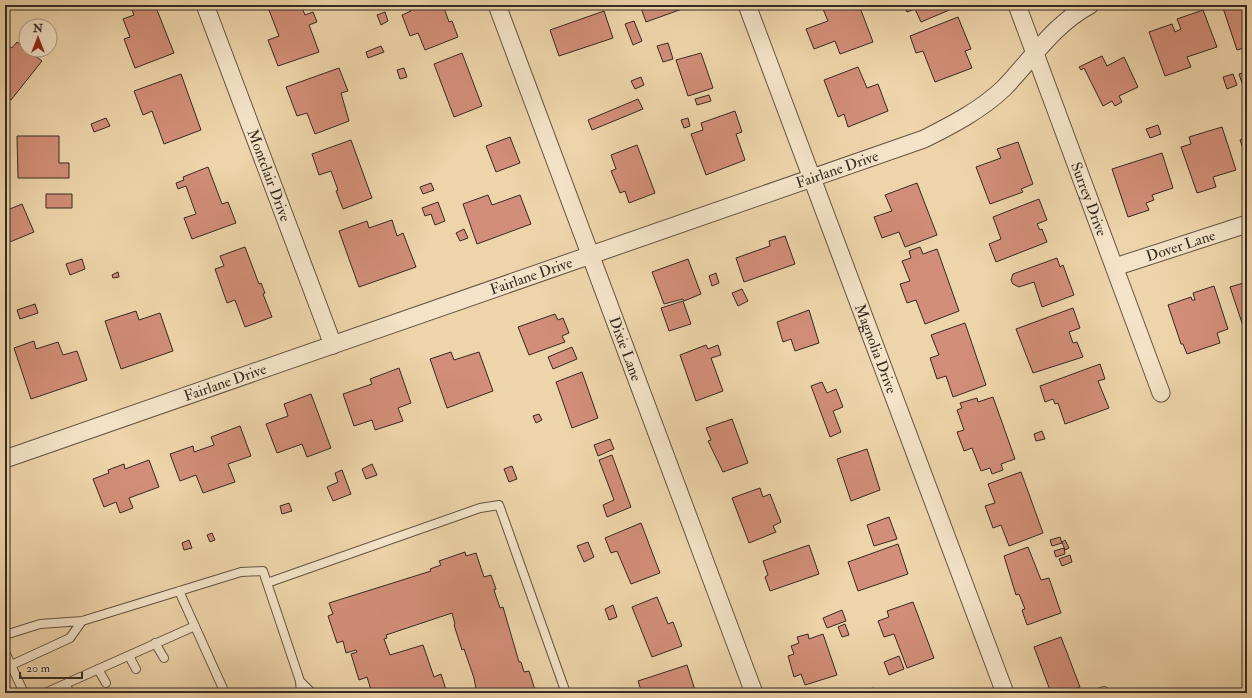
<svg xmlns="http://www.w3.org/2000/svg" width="1252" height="698" font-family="'IM FELL Double Pica',serif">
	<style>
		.building { fill: #d28e78; stroke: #352a21 }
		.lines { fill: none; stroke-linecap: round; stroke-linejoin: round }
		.lane-casing { stroke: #635443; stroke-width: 10 }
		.street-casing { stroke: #635443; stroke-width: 19 }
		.lane { stroke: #f4e3c8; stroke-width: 8 }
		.street { stroke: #f4e3c8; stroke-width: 17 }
		.labels { text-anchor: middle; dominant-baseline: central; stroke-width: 3.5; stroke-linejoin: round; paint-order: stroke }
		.street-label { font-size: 15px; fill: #352a21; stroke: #f4e3c8 }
	</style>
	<rect width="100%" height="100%" fill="#eed4aa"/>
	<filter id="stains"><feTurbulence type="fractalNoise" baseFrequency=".005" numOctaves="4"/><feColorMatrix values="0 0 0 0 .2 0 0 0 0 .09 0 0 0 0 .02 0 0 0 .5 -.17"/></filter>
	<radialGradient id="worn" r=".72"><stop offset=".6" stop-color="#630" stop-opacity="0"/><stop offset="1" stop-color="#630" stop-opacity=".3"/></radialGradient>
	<path class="building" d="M130 5H155L174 53 135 68 124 39 130 37 123 19 134 15Z
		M267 5H301L305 15 313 12 317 22 309 25 319 52 278 66 268 40 279 36Z
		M409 5H443L449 22 452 21 458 37 425 50 418 33 410 36 402 15 411 11Z
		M640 5H681L682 9 646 22Z
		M814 5H826V6L816 10Z
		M834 5H859L873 42 840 54 835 41 814 49 806 29 828 21 823 9Z
		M903 5H961L921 22 915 9 907 12Z
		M1222 5H1243L1245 12H1247V47L1237 50Z
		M1203 10 1217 47 1187 57 1191 67 1165 76 1149 32 1172 24 1175 32 1181 29 1177 19Z
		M604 11 613 38 559 56 550 30Z
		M385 12 388 21 381 25 377 15Z
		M958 17 971 49 965 51 972 68 935 82 923 51 916 53 910 36Z
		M634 21 642 41 633 45 625 24Z
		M17 42 42 61 11 100 5 95V43L12 48Z
		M668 43 673 59 663 62 657 46Z
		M381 46 384 52 368 58 366 52Z
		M462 53 482 106 454 117 434 64Z
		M701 53 713 88 688 96 676 60Z
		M1102 56 1107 66 1124 57 1138 87 1119 96 1122 102 1115 106 1112 101 1103 106 1084 68 1081 70 1079 67Z
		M858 67 867 88 878 84 888 111 848 127 844 114 838 117 824 80Z
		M339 68 348 91 341 93 349 121 315 134 307 113 297 116 286 87Z
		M404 68 407 77 400 79 397 70Z
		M1247 72V81L1242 83 1239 74Z
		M181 74 201 130 164 144 152 111 143 115 134 91Z
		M1233 74 1237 85 1227 89 1223 77Z
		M641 77 644 85 635 89 631 81Z
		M709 95 711 101 697 105 695 99Z
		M638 99 643 109 592 130 588 120Z
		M735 111 742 132 736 134 745 160 706 175 691 134 703 130 701 123Z
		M106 118 110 126 94 132 91 124Z
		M688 118 690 126 684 128 681 120Z
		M1158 125 1161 134 1150 138 1146 129Z
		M1222 127 1236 170 1213 177 1216 187 1197 193 1181 147 1191 144 1189 137Z
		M17 136H59V163H69V178H18Z
		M510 137 520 163 496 172 486 146Z
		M1247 137V159L1240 140Z
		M351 140 372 198 343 209 336 191 338 190 331 171 319 175 312 154Z
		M1018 142 1033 184 1021 189 1023 192 990 204 976 167 1001 158 997 149Z
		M637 145 655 193 629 203 625 191 620 193 611 171 616 169 611 155Z
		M1162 153 1173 188 1152 195 1154 200 1146 203 1149 210 1128 217 1112 169Z
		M208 167 222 204 228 202 236 223 192 239 184 218 196 214 186 186 178 189 176 183 184 180 183 177Z
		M431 183 434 190 423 194 420 187Z
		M917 183 937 235 905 247 899 232 882 238 874 217 892 211 885 195Z
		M46 194H72V208H46Z
		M488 195 492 205 520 195 531 224 477 244 463 204Z
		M1039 199 1047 220 1037 224 1040 230 1042 229 1047 242 996 262 989 244 1001 239 993 217Z
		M438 202 445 221 435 225 431 214 425 216 422 208Z
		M22 204 34 232 5 244V211Z
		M392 220 397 236 403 233 416 267 359 287 339 231 367 221 369 228Z
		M464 229 468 238 460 241 456 233Z
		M785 236 795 264 744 282 736 258 770 246 769 241Z
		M245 247 259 284 261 283 265 293 263 294 272 317 245 327 235 300 227 303 215 269 224 266 220 256Z
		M920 247 923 254 937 249 959 311 925 324 916 300 907 303 900 284 910 281 902 261 911 258 909 251Z
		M1057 258 1060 267 1063 265 1074 295 1042 307 1034 282 1019 287 1013 284 1011 280 1013 274Z
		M82 259 85 269 70 275 66 264Z
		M688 259 701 294 684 301 683 299 664 304 652 272Z
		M118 272 119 277 113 278 112 275Z
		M716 273 719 283 712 286 709 276Z
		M1247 282V328L1244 329 1230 287Z
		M1214 286 1228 329 1217 333 1220 343 1187 354 1183 344H1181L1168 305 1191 297 1192 300H1195L1193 293Z
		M742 289 748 301 738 306 732 293Z
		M683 301 691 324 669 331 661 308Z
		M35 304 38 313 20 319 17 310Z
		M1073 308 1080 328 1069 332 1073 343 1077 342 1083 357 1033 373 1016 329Z
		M809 310 819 343 795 351 791 339 783 342 777 322Z
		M136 311 139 320 160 313 173 351 121 369 105 321Z
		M555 314 558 320 563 318 569 333 562 336 565 342 529 355 518 327Z
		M965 323 986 385 953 397 946 376 937 379 930 358 939 355 931 335Z
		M34 341 36 349 58 342 63 355 77 351 87 380 31 399 14 348Z
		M706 345 708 349 718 345 721 355 711 358 723 391 696 401 680 355Z
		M572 347 577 359 553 369 548 357Z
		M451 352 454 360 479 352 493 391 447 408 430 359Z
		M1100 364 1105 379 1098 381 1109 408 1065 424 1058 403 1055 404 1053 399 1045 402 1040 386Z
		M399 368 411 403 398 408 403 421 375 430 372 420 354 426 343 394 372 384 370 379Z
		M582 372 598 418 572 428 556 382Z
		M822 382 827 393 836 389 843 407 833 411 841 432 830 437 811 386Z
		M311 394 331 448 307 457 302 444 277 453 266 424 288 416 284 404Z
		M993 397 1015 459 1001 464 1003 470 992 474 990 468 981 471 972 448 964 451 957 432 964 430 957 410 962 408 960 403 977 398 978 402Z
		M539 414 542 420 536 423 533 416Z
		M732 419 748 463 723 472 708 441 711 440 706 428Z
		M240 426 251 456 228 464 235 482 203 493 196 475 180 481 170 454 193 446 194 452 214 445 211 437Z
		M1042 431 1045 439 1036 441 1034 434Z
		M610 439 614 449 598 456 594 445Z
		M867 449 880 490 851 501 837 459Z
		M612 455 631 507 607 517 603 505 614 500 599 460Z
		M149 460 159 487 129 498 133 508 120 513 116 502 104 507 93 479 109 473 108 470 124 464 125 469Z
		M372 464 377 475 366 479 362 469Z
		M512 466 517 479 509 482 504 469Z
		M342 470 351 494 333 501 327 487 338 482 335 473Z
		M1021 472 1043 533 1009 546 1001 525 993 528 985 506 995 503 988 484Z
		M760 488 763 497 770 494 781 522 773 526 776 532 749 543 732 498Z
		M289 503 292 511 282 514 280 506Z
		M889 517 897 539 874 546 867 525Z
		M641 523 660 573 631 584 617 551 611 553 605 538Z
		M212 533 215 540 210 542 207 535Z
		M1060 537 1062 543 1052 546 1050 540Z
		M189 540 192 548 184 550 182 543Z
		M1065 540 1069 548 1065 550 1062 542Z
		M588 542 594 557 584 562 577 546Z
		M898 544 908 574 858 591 848 562Z
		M809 545 819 574 770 591 765 577 768 575 763 561Z
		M1028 547 1041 580 1049 578 1061 613 1027 625 1022 610 1025 609 1019 594 1016 595 1004 556Z
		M1064 548 1065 554 1056 557 1054 551Z
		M465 552 466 556 476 553 484 577 491 575 496 589 494 590 500 608 503 607 519 662H521L524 672 529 671 536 693H473L472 691 476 689 474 678 464 649 462 650 454 625 455 624 452 613 386 635 387 638 384 639 390 655 423 645 434 677 441 674 447 693H372L367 677 359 680 351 654 357 652 356 650 346 653 343 641 337 643 328 616 333 614 329 603 431 571 430 569 441 565 439 561Z
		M1070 555 1072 562 1062 566 1059 559Z
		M657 597 668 624 673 622 682 646 652 657 632 607Z
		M913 602 934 658 907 668 894 634 884 637 878 621 889 617 887 611Z
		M613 605 617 617 609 620 605 609Z
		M842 610 846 621 827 628 823 618Z
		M845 624 849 635 842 637 838 627Z
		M808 634 809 639 823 634 837 675 805 685 801 674 794 677 788 656 794 654 791 646 799 643 797 637Z
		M1061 637 1080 687 1065 693H1051L1034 647Z
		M899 656 904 669 889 675 884 662Z
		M687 665 696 693H642L638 681Z
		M873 688 874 693H860Z"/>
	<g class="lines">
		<defs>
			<path id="lane" d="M267 583 480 508 499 505 566 693
				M179 591 225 693
				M5 635 40 624 82 621 241 572 263 571 300 681 301 693
				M155 643 164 658
				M5 652 24 693
				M129 656 136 669
				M5 668 70 638 82 621
				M98 669 106 683
				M300 681 312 693
				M65 684 70 693
				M45 693 195 626
				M1098 693 1104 691"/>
			<g id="street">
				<path id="s1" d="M205 5 333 345"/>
				<path id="s2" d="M497 5 754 693"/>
				<path id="s3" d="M747 5 1005 693"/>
				<path id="s4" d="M1017 5 1161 393"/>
				<path id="s5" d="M1115 267 1247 224"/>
				<path id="s6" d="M5 459 924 139C952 125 981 110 1004 88 1032 59 1054 24 1090 5"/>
			</g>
		</defs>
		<use href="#lane" class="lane-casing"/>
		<use href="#street" class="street-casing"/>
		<use href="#lane" class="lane"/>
		<use href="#street" class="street"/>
	</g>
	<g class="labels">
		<g class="street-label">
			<text stroke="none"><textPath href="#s6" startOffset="881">Fairlane Drive</textPath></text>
			<text stroke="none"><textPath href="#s1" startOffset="182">Montclair Drive</textPath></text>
			<text stroke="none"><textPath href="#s4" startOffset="207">Surrey Drive</textPath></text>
			<text stroke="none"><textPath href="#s5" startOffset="69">Dover Lane</textPath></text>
			<text stroke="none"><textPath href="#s6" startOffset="557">Fairlane Drive</textPath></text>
			<text stroke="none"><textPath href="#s2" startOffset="367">Dixie Lane</textPath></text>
			<text stroke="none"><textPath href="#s3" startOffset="367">Magnolia Drive</textPath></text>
			<text stroke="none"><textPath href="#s6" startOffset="233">Fairlane Drive</textPath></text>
		</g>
	</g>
	<rect width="1252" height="698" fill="none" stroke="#eed4aa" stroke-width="20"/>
	<rect x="6" y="6" width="1240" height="686" fill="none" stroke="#352a21" stroke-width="2"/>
	<rect x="10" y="10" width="1232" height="678" fill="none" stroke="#352a21"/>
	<g transform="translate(38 38)"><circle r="19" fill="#f4e3c8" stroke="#a89985"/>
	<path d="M0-3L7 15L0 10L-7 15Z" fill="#8f2418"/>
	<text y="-6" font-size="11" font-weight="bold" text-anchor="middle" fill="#352a21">N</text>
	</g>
	<path d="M20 672v6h62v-6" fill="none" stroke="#352a21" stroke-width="2"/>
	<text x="26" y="672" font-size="12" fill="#352a21" stroke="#f4e3c8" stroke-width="3" paint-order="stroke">20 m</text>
	<rect width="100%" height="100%" filter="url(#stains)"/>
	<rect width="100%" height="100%" fill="url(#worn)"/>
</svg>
